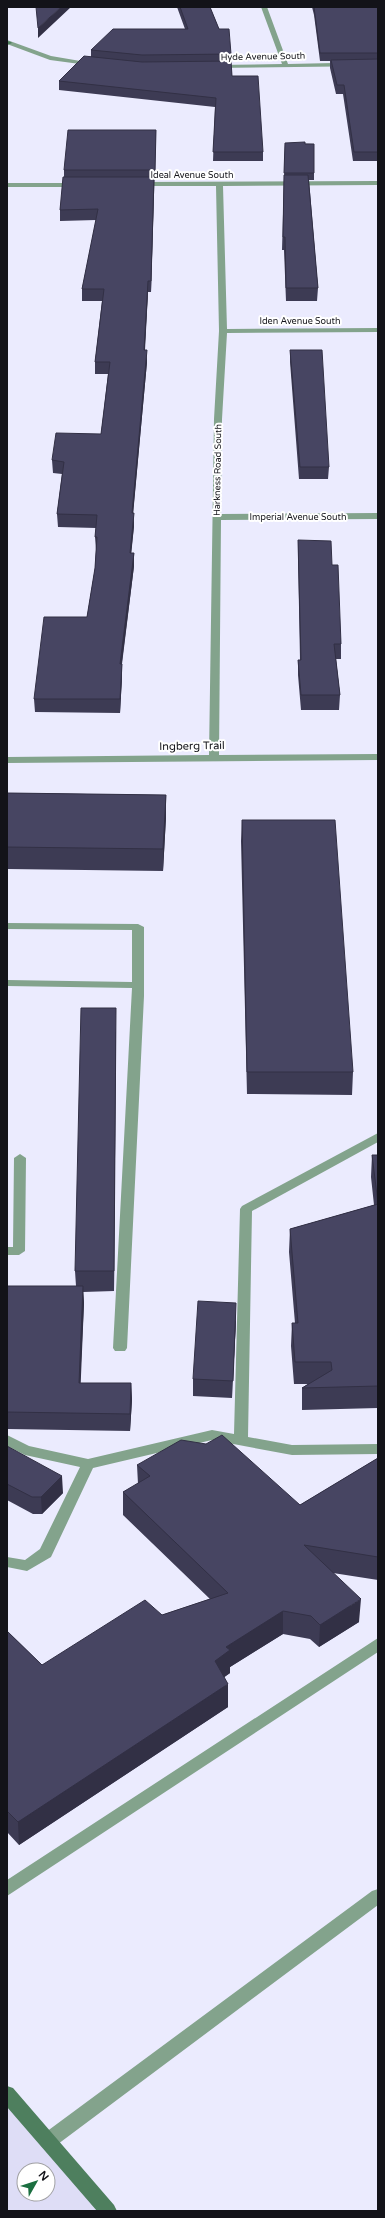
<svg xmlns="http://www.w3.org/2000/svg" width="385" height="2218" font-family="'Varela Round',sans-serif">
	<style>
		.built { fill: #deddf6; fill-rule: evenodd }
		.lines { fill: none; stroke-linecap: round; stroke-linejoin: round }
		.lane { fill: #83a38c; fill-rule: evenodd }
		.street { fill: #83a38c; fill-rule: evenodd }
		.secondary { fill: #4e7f5e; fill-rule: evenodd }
		.wall { fill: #3d3b54 }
		.shaded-wall { fill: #323045 }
		.building { fill: #474562; stroke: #323045 }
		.labels { text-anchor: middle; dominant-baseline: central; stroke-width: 4; stroke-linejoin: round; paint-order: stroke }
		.far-street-label { font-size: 9px; fill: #131319; stroke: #fff }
		.street-label { font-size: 11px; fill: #131319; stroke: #fff }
	</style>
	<rect width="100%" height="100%" fill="#ebebfe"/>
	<path class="built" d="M7 2094 108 2211H7ZM24 2170H48V2194H24Z"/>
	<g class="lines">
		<path class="lane" d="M7 923 138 924 144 927V996L127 1348 125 1351H115L113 1348 132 988 7 986V980L132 982V930L7 929Z
			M378 1133V1142L252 1211 248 1437 292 1445 378 1444V1454L292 1455 212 1440 93 1468 51 1557 27 1571 7 1567V1557L25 1560 40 1549 80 1467 25 1455 7 1446V1435L29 1446 88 1459 212 1430 234 1434 240 1209 242 1206Z
			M20 1154 26 1158 25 1251 19 1255H7V1247H13L14 1158Z
			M378 1638V1652L7 1896V1880Z
			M378 1889V1905L54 2147 48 2149 42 2147 39 2141 42 2135 372 1891Z"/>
		<path class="street" d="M261 7H267L288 64 378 62V66L213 68 212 67 215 65 282 64Z
			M7 40 51 56 98 64 95 66 50 60 7 44Z
			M378 181V185L223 186 227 329 378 328V332L227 333 222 419 221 514 378 513V519L221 520 219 755 378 754V760L7 763V757L209 755 214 419 219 331 216 186H139L135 184 139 182Z
			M7 183H79L83 185 79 187H7Z"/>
		<path class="secondary" d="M7 41 11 42 12 43 7 45Z
			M7 2086 13 2088 114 2205 117 2211H97L7 2107Z"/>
	</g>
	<path class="wall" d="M177 7H210L219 29 231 54V61L232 76 263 152V161H213L215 107 59 90V81L91 57V50L185 29Z
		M312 7H378V161H353L343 94H336L330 68V61H320L314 15Z
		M156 130 151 292H148L145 350 147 362 133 513 134 526 131 553H134V566L122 664V677L120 713 35 712 34 699 87 617 95 568 96 550 95 537 96 528 58 527 57 514 62 474 53 473 52 460 101 434 108 374H95V362L102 301H82V289L96 220 60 221V210L64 177V170Z
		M285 143 314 144V180H309L318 288 317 301H286L284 250H282Z
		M290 350 329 467 328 479H299L290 362Z
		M298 540 332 565 341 644V659H336L340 695 339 710H301L298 675V660H300L298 555Z
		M7 793 166 795V817L163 871 7 869Z
		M242 820 353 1072 352 1095 247 1094 241 841Z
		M116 1027 114 1291 83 1292 84 1303 80 1383H131L132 1400 130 1431 7 1429V1286H76L75 1271Z
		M372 1155H378V1408L302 1410V1388L308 1384H294L291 1346 292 1323H295L289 1252 290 1229 374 1205 371 1177Z
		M236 1320 232 1398 193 1396V1379Z
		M7 1446 63 1493 42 1514H33L7 1500Z
		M378 1458V1580L333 1573 359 1622 319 1647 310 1639 283 1634 230 1667V1673L224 1677 228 1707 19 1845 7 1832V1631L42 1665 162 1615 210 1599 123 1515V1492L138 1484 137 1465 300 1505Z"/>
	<path class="shaded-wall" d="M61 7H71L38 38V28Z
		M156 130V140L155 181V170Z
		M154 177V188L151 292V281Z
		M148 281V292L144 362V350Z
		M147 350V362L132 526V513Z
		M134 513V526L130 566V553Z
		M134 553V566L120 677V664Z
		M122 664V677L120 713V699Z
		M166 795V817L163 871V849Z
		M116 1008V1027L114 1291V1271Z
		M83 1286 84 1303 80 1400 79 1383Z
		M236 1303V1320L232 1398 233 1381Z
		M131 1383 132 1400 130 1431V1414Z
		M62 1476 63 1493 42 1514 41 1497Z
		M361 1599 359 1622 319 1647 320 1625Z
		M283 1611V1634L230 1667V1673L215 1684V1661L226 1647Z
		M228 1684V1707L19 1845 18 1822Z"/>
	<path class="building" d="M36 7H61L38 28Z
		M180 7H210L219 29H229L231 54 142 55 91 50 113 29H188Z
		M314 7H378V53H320Z
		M84 56 142 62 231 61 232 76H258L263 152H213L216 98 59 81Z
		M378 59V152H354L344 85H337L331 60Z
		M68 130H156L155 170H64Z
		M305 142V144H314V173H284L285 143Z
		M284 175H308L318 288H286L285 237H283Z
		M63 177H154L151 281H148L144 350H147L132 513H134L130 553H134L120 664H122L120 699H34L44 617H87L95 568 97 537H95L97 515 57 514 64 462 52 460 56 433 101 434 110 362H95L104 289H82L98 209 60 210Z
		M290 350H322L329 467H300Z
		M298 540 331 541 332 565H338L341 644H334L340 695H301L298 660H301Z
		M7 793 166 795 163 849 7 847Z
		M242 820H335L353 1072H247Z
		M81 1008H116L114 1271H75Z
		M372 1155H378V1203Z
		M378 1204V1386L302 1388 332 1370 331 1362H295L292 1323H298L290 1229Z
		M7 1286H83L79 1383H131L130 1414 7 1412Z
		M198 1301 236 1303 233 1381 193 1379Z
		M222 1435 300 1505 378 1458V1557L304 1545 361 1599 320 1625 311 1616 283 1611 226 1647 230 1650 215 1661 228 1684 18 1822 7 1811V1631L42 1665 145 1600 162 1615 228 1593 123 1492 150 1476 137 1465 181 1440 206 1444Z
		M7 1446 62 1476 41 1497H32L7 1484Z"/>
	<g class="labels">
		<g class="far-street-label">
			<text transform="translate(263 57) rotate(-1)">Hyde Avenue South</text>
			<text x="192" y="175">Ideal Avenue South</text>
			<text x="300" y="321">Iden Avenue South</text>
			<text transform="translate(218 470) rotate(-89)">Harkness Road South</text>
			<text x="298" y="517">Imperial Avenue South</text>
		</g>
		<g class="street-label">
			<text transform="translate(192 746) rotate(-1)">Ingberg Trail</text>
		</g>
	</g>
	<rect width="385" height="2218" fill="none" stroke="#131319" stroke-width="16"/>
	<g transform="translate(36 2182) rotate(51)"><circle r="19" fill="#ffffff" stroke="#a1a1a3"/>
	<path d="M0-3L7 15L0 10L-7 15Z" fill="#1b6f40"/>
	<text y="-6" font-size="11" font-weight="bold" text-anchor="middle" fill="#131319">N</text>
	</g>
</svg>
